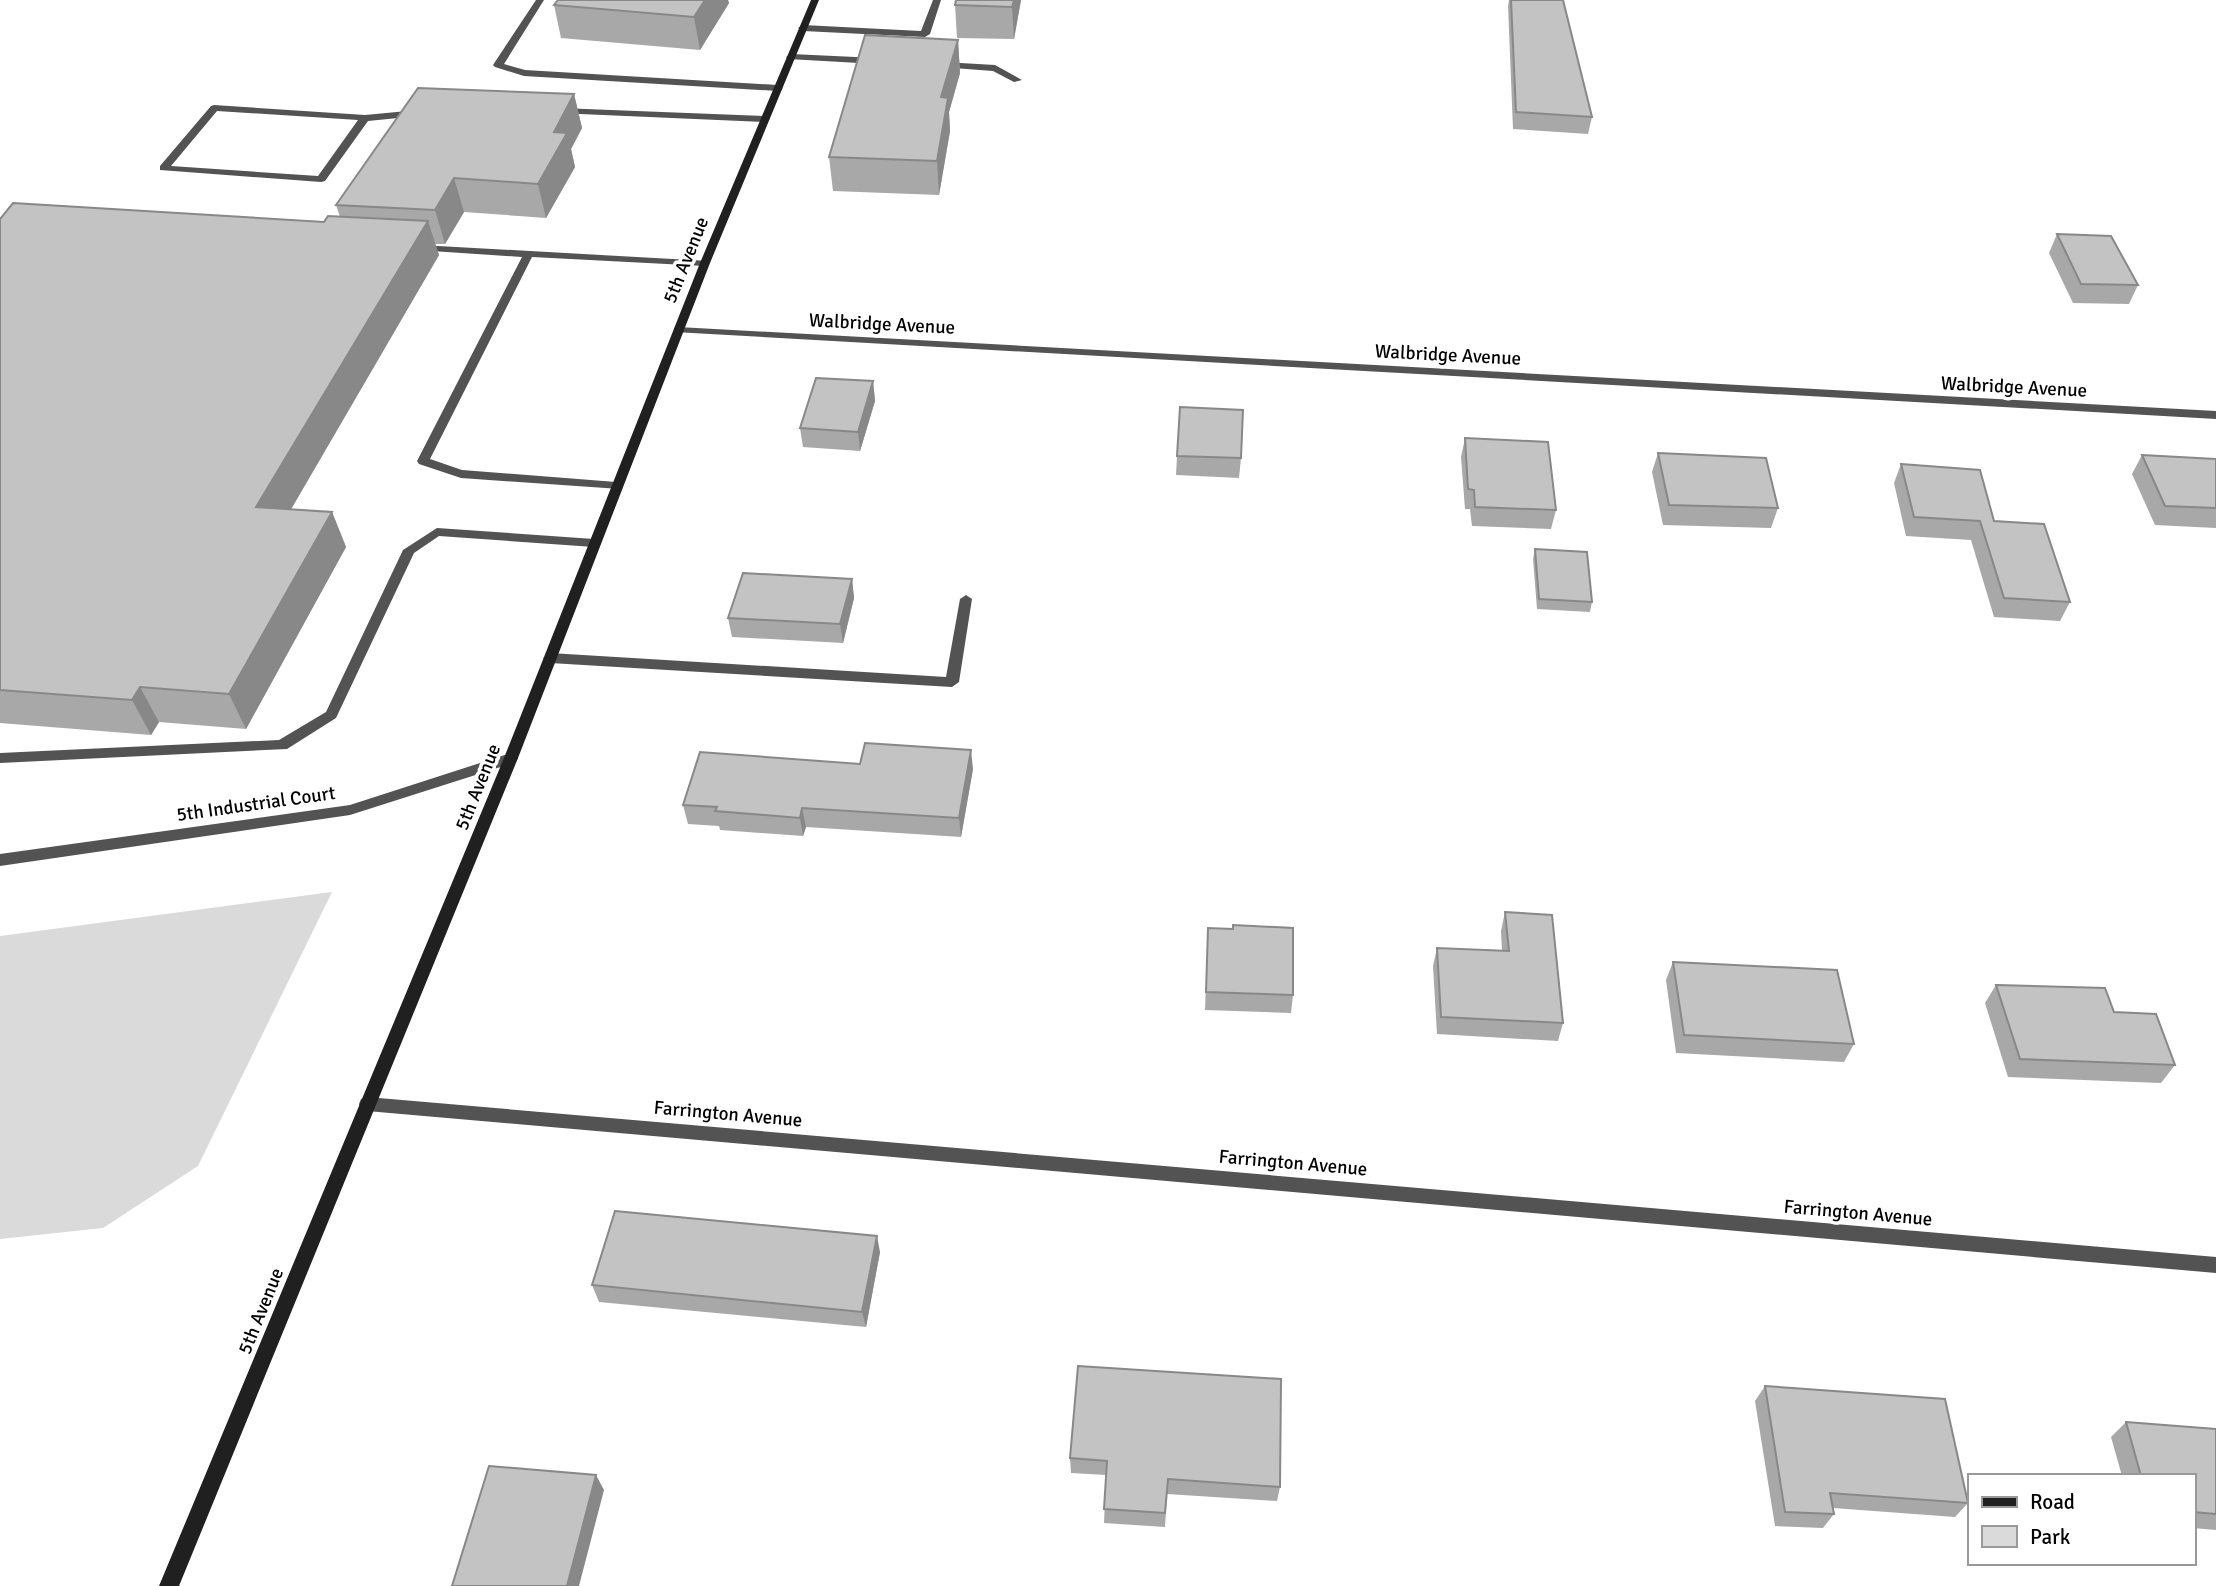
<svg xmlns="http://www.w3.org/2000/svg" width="2216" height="1586" font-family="Signika,sans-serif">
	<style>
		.green { fill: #dadada }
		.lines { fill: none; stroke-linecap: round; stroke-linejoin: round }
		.service { fill: #535353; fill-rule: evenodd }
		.minor { fill: #535353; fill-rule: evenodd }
		.secondary { fill: #202020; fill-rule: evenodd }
		.wall { fill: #a8a8a8 }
		.shaded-wall { fill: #888 }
		.building { fill: #c3c3c3; stroke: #888; stroke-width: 2 }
		.labels { text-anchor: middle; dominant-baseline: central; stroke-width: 7; stroke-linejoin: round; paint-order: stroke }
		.street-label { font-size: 19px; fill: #000; stroke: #fff }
	</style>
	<rect width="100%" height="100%" fill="#fff"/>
	<path class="green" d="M332 892 198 1166 103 1228 0 1239V936Z"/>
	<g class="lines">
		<path class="service" d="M536 0H544L504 64 525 70 778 85 783 88 778 91 524 76 495 67 493 65Z
			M933 0H941L930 34 925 37 803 31 798 28 803 25 921 31Z
			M791 54 877 58 882 61 877 64 788 59 786 57Z
			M943 62 995 65 1022 80 1014 82 993 71 940 67V63Z
			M214 105 365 115 418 110 423 113 418 116 368 121 325 181 321 182 160 170V166L211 106ZM217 111 358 120 318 176 171 166Z
			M560 108 765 116 770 119 765 122 557 113 555 111Z
			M420 245 709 261V265L705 266 532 257 430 459 462 470 616 482 622 486 620 489 461 478 419 464 417 461 522 257 416 250 415 248Z
			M437 528 594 539 600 543 594 547 439 536 414 553 336 718 287 749 0 763V753L279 740 326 712 403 550Z
			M966 595 972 599 959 682 952 687 550 663 543 658 550 653 946 677 960 599Z"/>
		<path class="minor" d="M678 327 2216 411V419L674 332V328Z
			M511 753 518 758 516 762 350 815 0 866V854L350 805Z
			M367 1097 2216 1257V1273L367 1111 361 1109 359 1104 361 1099Z"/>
		<path class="secondary" d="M811 0H819L710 263 518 758 179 1586H159L504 758 700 263Z"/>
	</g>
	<path class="wall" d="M558 0H728L729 3 700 50 561 38 554 5Z
		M956 0H1021L1014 39 957 38 955 5Z
		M1509 0H1563L1592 117 1588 134 1513 129 1508 6Z
		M958 40 960 73 949 112 950 131 939 195 833 191 829 157Z
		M574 94 582 128 571 149 575 167 546 218 464 212 445 244H435L439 255 291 509 332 512 346 547 246 729 159 722 151 735 0 723V219L324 222 340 217 336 205Z
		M2057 234 2138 285 2129 304 2073 303 2049 253Z
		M873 381 875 401 860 451 803 447 800 428Z
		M1465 438 1556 510 1551 529 1472 526 1470 509H1465L1461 457Z
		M1658 453 1778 508 1771 528 1663 525 1652 472Z
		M2142 455 2216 459V528L2155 525 2132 474Z
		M1177 456 1241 458 1239 478 1176 475Z
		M1901 464 1994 521 2070 602 2060 621 1994 617 1971 540 1906 536 1894 483Z
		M1535 549 1592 602 1590 612 1537 609 1533 559Z
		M852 579 854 598 843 643 732 637 728 618Z
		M860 764 973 769 961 837 806 827 803 836 720 830 719 826 688 824 683 805Z
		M1505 912 1563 1023 1558 1041 1437 1034 1433 966 1437 948 1502 951 1501 931Z
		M1208 928 1233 929 1293 995 1291 1013 1205 1010Z
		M1673 962 1854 1044 1844 1062 1676 1053 1666 980Z
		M1996 985 2114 1012 2175 1065 2161 1083 2008 1077 1985 1003Z
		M880 1252 866 1327 599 1302 592 1285Z
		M1078 1366 1280 1487 1277 1501 1167 1494 1165 1527 1104 1523 1106 1475 1071 1473 1070 1458Z
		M1765 1386 1968 1503 1955 1517 1833 1508 1834 1514 1823 1528 1775 1526 1755 1401Z
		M2126 1422 2216 1429V1530L2193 1528V1476H2122L2111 1437Z"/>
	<path class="shaded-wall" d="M705 0H728L729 3 700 50 694 17Z
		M1014 0H1021L1014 39 1012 7Z
		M958 40 960 73 949 112 950 131 939 195 937 161 941 97Z
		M574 94 582 128 571 149 575 167 546 218 538 184 554 132Z
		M454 178 464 212 445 244 435 210Z
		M428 221 439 255 272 542 256 507Z
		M873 381 875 401 860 451 858 432Z
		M332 512 346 547 246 729 229 694Z
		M852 579 854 598 843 643 840 624Z
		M140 687 159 722 151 735 132 700Z
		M971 750 973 769 961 837 959 818Z
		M802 808 806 827 803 836 800 818Z
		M877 1236 880 1252 866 1327 862 1312Z
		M596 1475 604 1490 579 1586H567Z"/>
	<path class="building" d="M558 0H705L694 17 554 5Z
		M956 0H1014L1012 7 955 5Z
		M1511 0H1563L1592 117 1516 112Z
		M865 35 958 40 941 97 948 98 937 161 829 157Z
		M418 88 574 94 554 132 567 133 538 184 454 178 435 210 336 205Z
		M13 203 324 222 328 216 428 221 256 507 332 512 229 694 140 687 132 700 0 690V219Z
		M2057 234 2111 236 2138 285 2081 284Z
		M816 378 873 381 858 432 800 428Z
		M1180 407 1243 410 1241 458 1177 456Z
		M1465 438 1548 442 1556 510 1475 507 1474 490 1468 489Z
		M1658 453 1766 458 1778 508 1669 505Z
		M2142 455 2216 459V508L2165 506Z
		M1901 464 1980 470 1994 521 2044 524 2070 602 2004 598 1980 521 1914 517Z
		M1535 549 1587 552 1592 602 1539 599Z
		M743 573 852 579 840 624 728 618Z
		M865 743 971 750 959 818 802 808 800 818 715 811 717 807 683 805 700 752 860 764Z
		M1505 912 1552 915 1563 1023 1441 1017 1437 948 1509 951Z
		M1233 925 1293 928V995L1206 992 1208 928 1233 929Z
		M1673 962 1837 970 1854 1044 1684 1035Z
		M1996 985 2105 988 2114 1012 2156 1014 2175 1065 2020 1059Z
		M615 1211 877 1236 862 1312 592 1285Z
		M1078 1366 1281 1379 1280 1487 1168 1479 1165 1513 1104 1509 1107 1461 1070 1458Z
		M1765 1386 1945 1399 1968 1503 1830 1493 1834 1514 1785 1512Z
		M2126 1422 2216 1429V1514L2193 1512V1476H2141Z
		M489 1466 596 1475 567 1586H452Z"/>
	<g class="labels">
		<g class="street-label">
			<text transform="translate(686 260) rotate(-68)">5th Avenue</text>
			<text transform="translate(882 324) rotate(3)">Walbridge Avenue</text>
			<text transform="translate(1448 355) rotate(3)">Walbridge Avenue</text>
			<text transform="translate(2014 387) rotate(3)">Walbridge Avenue</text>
			<text transform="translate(478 787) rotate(-68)">5th Avenue</text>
			<text transform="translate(256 804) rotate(-8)">5th Industrial Court</text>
			<text transform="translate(728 1114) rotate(5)">Farrington Avenue</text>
			<text transform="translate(1293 1163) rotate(5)">Farrington Avenue</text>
			<text transform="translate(1858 1213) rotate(5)">Farrington Avenue</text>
			<text transform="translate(261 1311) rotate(-68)">5th Avenue</text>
		</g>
	</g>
	<rect x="1968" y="1474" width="228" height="91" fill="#ffffff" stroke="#999999" stroke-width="2"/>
	<rect x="1982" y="1497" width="35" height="10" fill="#202020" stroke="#999999" stroke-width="2"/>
	<text x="2030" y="1509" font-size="21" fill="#000000">Road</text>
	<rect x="1982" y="1526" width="35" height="21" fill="#dadada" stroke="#999999" stroke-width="2"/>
	<text x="2030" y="1544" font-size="21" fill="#000000">Park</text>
</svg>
